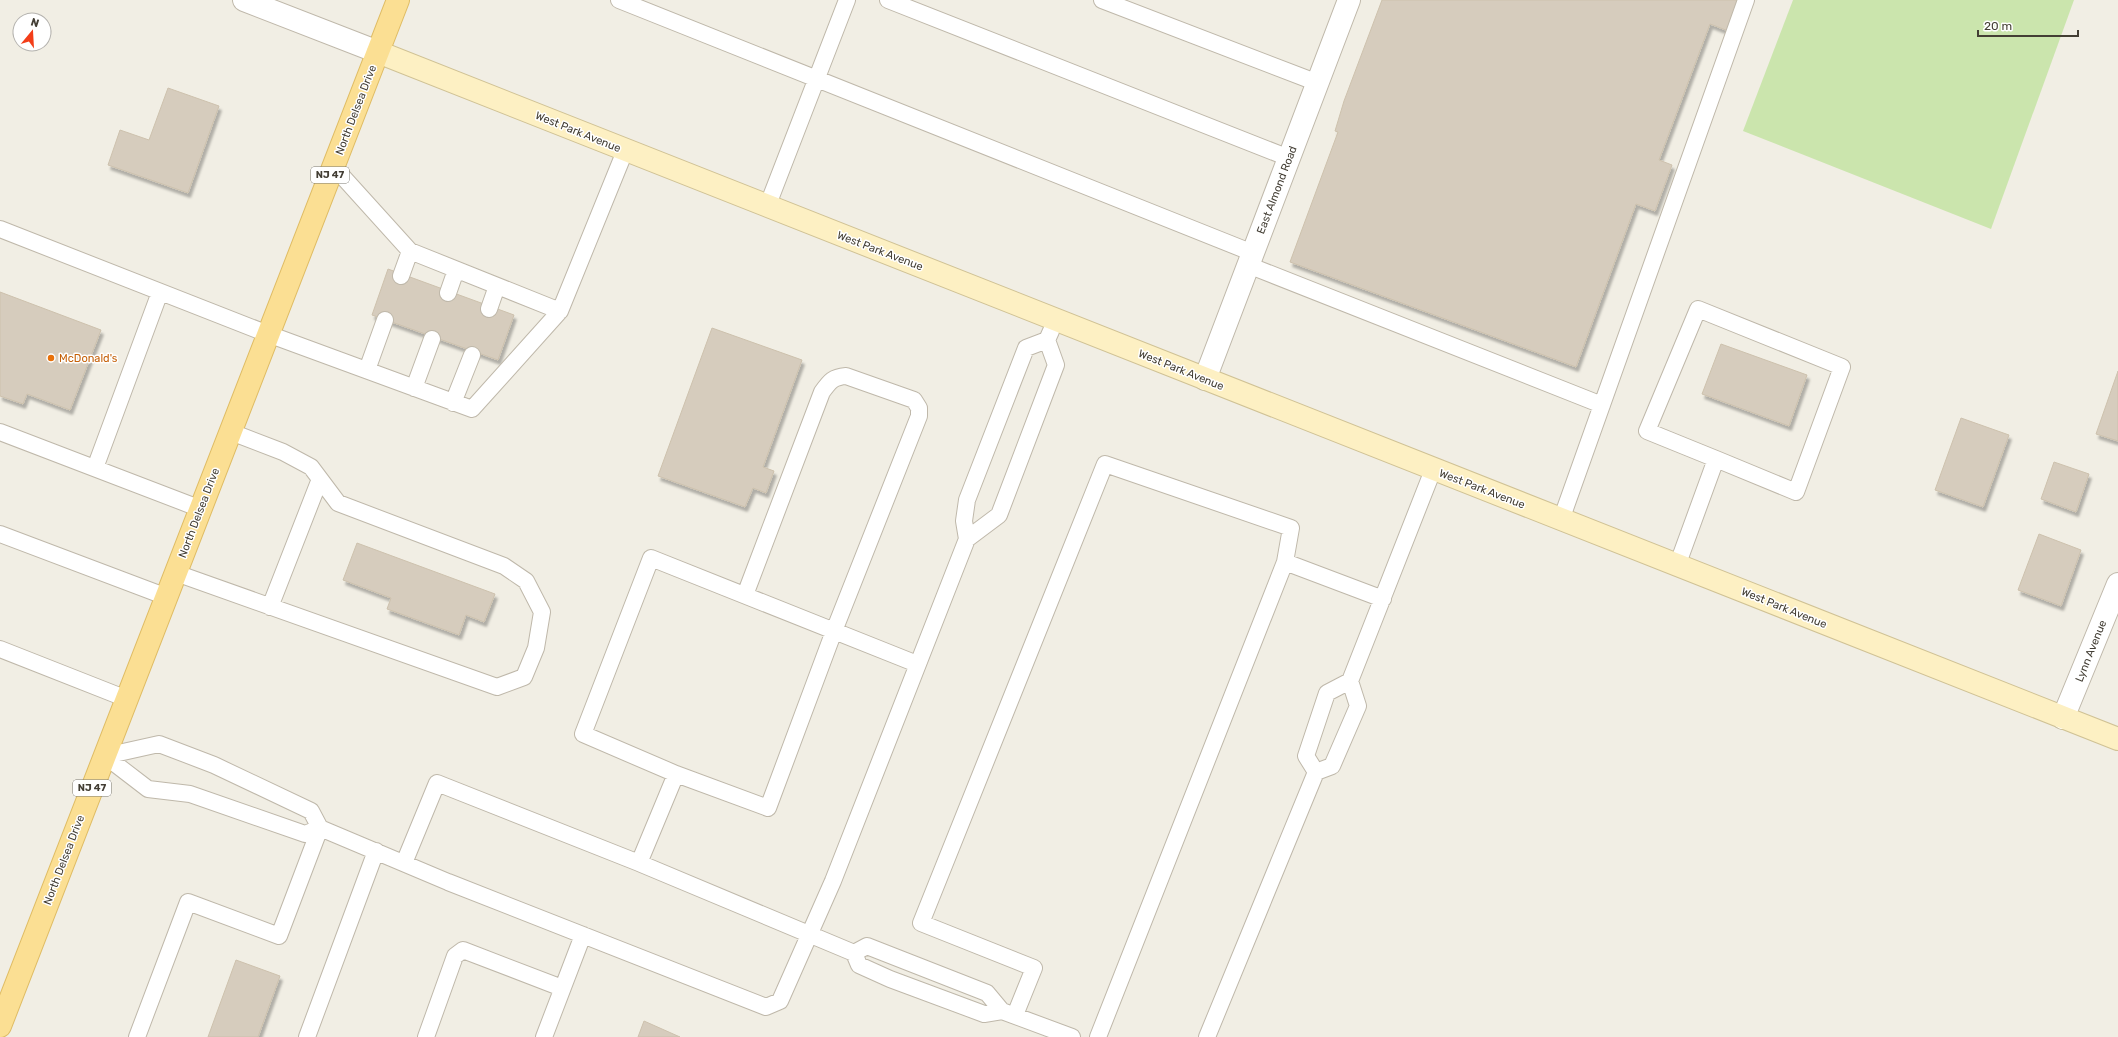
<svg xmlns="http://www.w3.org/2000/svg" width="2118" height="1037" font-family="Rubik,sans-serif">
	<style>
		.green { fill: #cbe5ad }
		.building { fill: #d6ccbd; stroke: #cdc1ad; filter: url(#shadow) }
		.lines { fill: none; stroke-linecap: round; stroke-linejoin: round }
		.service-casing { stroke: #bfb8aa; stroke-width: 18 }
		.minor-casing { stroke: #bfb8aa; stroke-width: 24 }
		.tertiary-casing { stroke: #bfb8aa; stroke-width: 24 }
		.secondary-casing { stroke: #d0c295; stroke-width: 24 }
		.primary-casing { stroke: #dfbc64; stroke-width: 24 }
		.service { stroke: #fff; stroke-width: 16 }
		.minor { stroke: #fff; stroke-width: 22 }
		.tertiary { stroke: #fff; stroke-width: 22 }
		.secondary { stroke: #fdf0c3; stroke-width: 22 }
		.primary { stroke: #fbdf93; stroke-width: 22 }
		.food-dot { fill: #e8710a; stroke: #fff; stroke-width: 1.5 }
		.labels { text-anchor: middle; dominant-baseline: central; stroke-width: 3; stroke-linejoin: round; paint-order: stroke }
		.shield { fill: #fff; stroke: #7b7871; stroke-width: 1 }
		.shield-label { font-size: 10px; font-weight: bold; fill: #433e34 }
		.street-label { font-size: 11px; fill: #433e34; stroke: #fff }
		.food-label { font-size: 11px; fill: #c56008; stroke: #fff; text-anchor: start }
	</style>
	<defs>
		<filter id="shadow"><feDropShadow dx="2.5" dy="4.5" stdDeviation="1" flood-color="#0004"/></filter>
	</defs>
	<rect width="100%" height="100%" fill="#f1eee4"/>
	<path class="green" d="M1793 0H2074L1991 229 1743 131Z"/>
	<path class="building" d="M1382 0H1743L1731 32 1710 24 1659 160 1672 165 1655 211 1636 204 1576 367 1290 262 1338 132 1335 131 1344 101Z
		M168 88 219 106 188 193 108 165 120 130 149 140Z
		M388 269 514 315 498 360 372 315Z
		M0 292 101 330 70 410 27 394 23 404 0 396Z
		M712 328 802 360 763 467 774 471 766 493 753 488 745 507 658 476Z
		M1721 344 1807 375 1789 426 1702 394Z
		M2118 371V441L2096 434Z
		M1961 418 2009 435 1983 507 1935 490Z
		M2054 462 2089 474 2076 512 2041 499Z
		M2039 534 2081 550 2061 606 2018 590Z
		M357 543 495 594 484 622 466 615 459 635 387 609 391 598 343 580Z
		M236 960 280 976 258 1037H208Z
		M644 1021 680 1037H638Z"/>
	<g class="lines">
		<defs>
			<path id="service" d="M619 0 1253 253
				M888 0 1289 158
				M1102 0 1318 83
				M334 167 410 251 560 311
				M767 207 847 0
				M0 229 268 334 472 409 560 311 625 151
				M1248 265 1602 405
				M401 276 410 251
				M448 293 456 270
				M489 309 497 286
				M367 370 385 320
				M414 388 432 339
				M453 403 472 355
				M0 432 201 509
				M95 468 160 292
				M1561 520 1746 0
				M0 534 167 597
				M967 539 964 521 967 500 1026 348 1047 340 1051 331
				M1677 566 1716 459 1647 431 1698 309 1842 367 1796 492 1716 459
				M176 573 497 687 524 677 536 648 542 612 526 581 504 566 338 503 311 467 283 452 231 432
				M745 595 822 392C830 381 833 377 846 376L914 400 919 408V416L834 631 768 808 676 774 583 734 651 558 917 664
				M270 607 320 479
				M0 649 127 699
				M105 756 159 744 214 765 311 811 320 828 448 882 766 1007 780 1001 833 881 967 539 999 515 1056 365 1047 340
				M105 756 148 789 190 794 305 834 320 828
				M1316 772 1306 756 1327 693 1350 681
				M404 863 437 783 639 863 676 774
				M639 863 854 953 859 965 890 979 984 1014 1002 1011
				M854 953 867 946 987 993 1002 1011 1072 1037
				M1015 1015 1034 968 921 923 1105 464 1291 528 1285 562 1383 599
				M137 1037 188 902 279 936 320 828
				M307 1037 376 851
				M426 1037 455 956 463 950 562 988
				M544 1037 583 935
				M1098 1037 1285 562
				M1207 1037 1316 772 1332 766 1358 706 1350 681 1433 470"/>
			<path id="minor" d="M1205 379 1349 0
				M2063 718 2118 584"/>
			<path id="tertiary" d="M244 0 378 52"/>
			<path id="secondary" d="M378 52 2118 739"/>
			<path id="primary" d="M0 1026 398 0"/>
		</defs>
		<use href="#service" class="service-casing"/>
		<use href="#minor" class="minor-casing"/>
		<use href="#tertiary" class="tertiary-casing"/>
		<use href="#secondary" class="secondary-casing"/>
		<use href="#primary" class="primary-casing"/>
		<use href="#service" class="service"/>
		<use href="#minor" class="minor"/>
		<use href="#tertiary" class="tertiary"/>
		<use href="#secondary" class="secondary"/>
		<use href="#primary" class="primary"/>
	</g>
	<circle class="food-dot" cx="51" cy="358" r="4"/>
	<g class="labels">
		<g class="shield">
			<rect x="311" y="167" width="38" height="16" rx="3"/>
			<rect x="73" y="780" width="38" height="16" rx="3"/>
		</g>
		<g class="shield-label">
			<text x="330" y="175">NJ 47</text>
			<text x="92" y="788">NJ 47</text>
		</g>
		<g class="street-label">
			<text transform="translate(356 110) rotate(-69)">North Delsea Drive</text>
			<text transform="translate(578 132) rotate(22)">West Park Avenue</text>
			<text transform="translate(1277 190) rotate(-69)">East Almond Road</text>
			<text transform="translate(880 251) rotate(21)">West Park Avenue</text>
			<text transform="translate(1181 370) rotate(22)">West Park Avenue</text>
			<text transform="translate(1482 489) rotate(21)">West Park Avenue</text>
			<text transform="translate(199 513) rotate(-69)">North Delsea Drive</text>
			<text transform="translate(1784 608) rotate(22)">West Park Avenue</text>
			<text transform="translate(2091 651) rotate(-68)">Lynn Avenue</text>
			<text transform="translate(64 860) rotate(-69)">North Delsea Drive</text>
		</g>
		<g class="food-label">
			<text x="59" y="358">McDonald's</text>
		</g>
	</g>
	<g transform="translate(32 32) rotate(18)"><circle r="19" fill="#ffffff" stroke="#b4b2ae"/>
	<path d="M0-3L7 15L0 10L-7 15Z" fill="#f33e19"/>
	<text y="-6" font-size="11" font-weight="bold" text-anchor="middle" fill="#433e34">N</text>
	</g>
	<path d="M1978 30v6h100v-6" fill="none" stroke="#433e34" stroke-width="2"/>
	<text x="1984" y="30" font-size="12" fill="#433e34" stroke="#ffffff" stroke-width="3" paint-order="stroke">20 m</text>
</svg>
